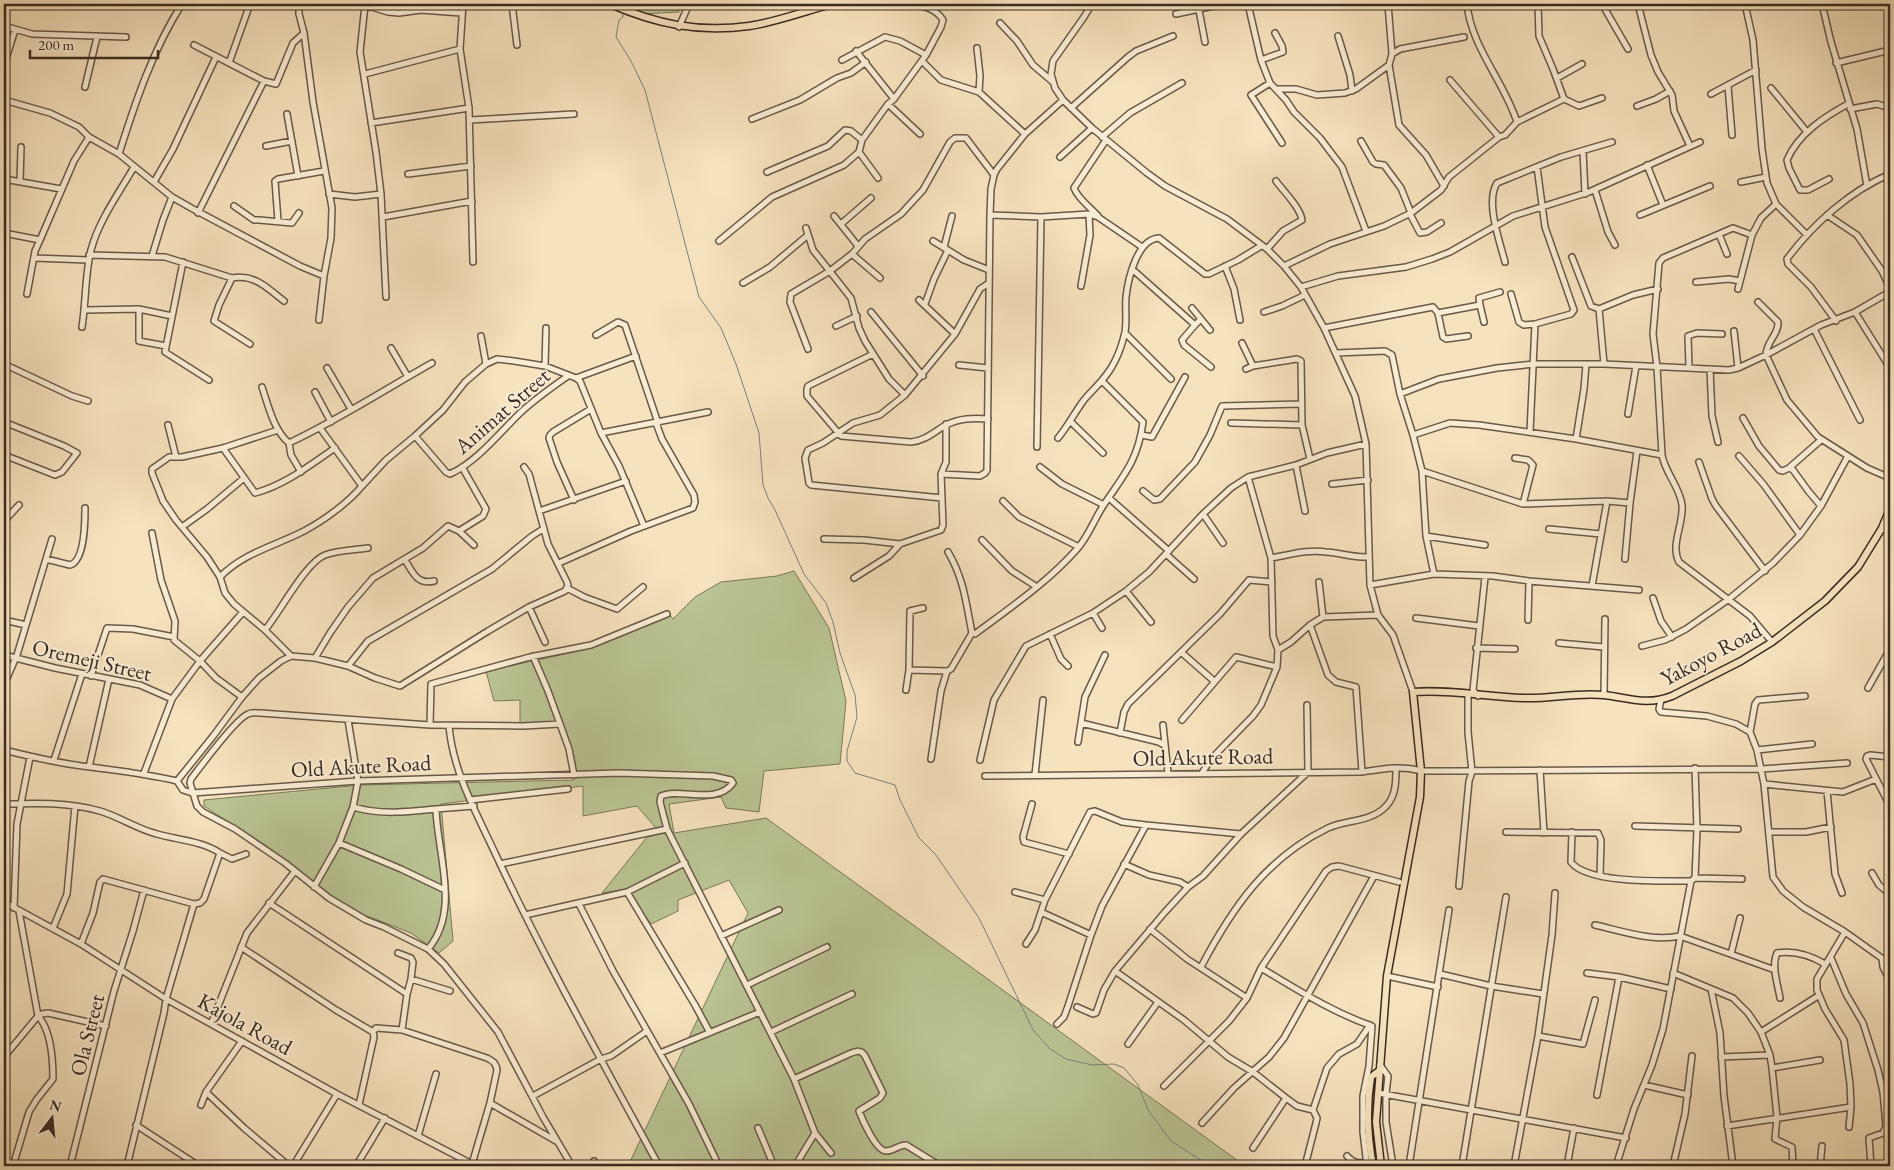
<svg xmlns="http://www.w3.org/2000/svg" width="1894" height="1170" font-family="'EB Garamond',serif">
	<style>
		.green { fill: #bac493; stroke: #7a785a }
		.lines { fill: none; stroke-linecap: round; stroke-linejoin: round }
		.stream { stroke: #76827c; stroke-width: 1 }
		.minor-casing { stroke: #685948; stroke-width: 8 }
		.major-casing { stroke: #392b21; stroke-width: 9 }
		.minor { stroke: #f9ecd4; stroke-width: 5 }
		.major { stroke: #f6e2bd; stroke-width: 6 }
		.labels { text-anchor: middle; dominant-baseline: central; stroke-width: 4; stroke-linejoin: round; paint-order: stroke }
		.street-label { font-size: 22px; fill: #392b21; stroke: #f9ecd4 }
	</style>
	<rect width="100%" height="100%" fill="#f6e2bd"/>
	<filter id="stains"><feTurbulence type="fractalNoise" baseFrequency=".004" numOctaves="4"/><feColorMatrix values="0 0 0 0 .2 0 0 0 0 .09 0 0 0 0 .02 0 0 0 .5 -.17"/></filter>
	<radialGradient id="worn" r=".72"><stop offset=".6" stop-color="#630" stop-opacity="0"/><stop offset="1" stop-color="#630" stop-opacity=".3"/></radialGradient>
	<path class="green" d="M626 4H677L679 12 642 14Z
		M794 571 829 628 846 701 840 764 764 771 759 812 726 808 721 797 669 804 674 833 766 818 1245 1166H628L748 913 729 880 678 900V911L651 924 627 889 602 893 647 837 668 832 656 828 637 806 583 816V786L441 804 453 941 439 953 411 933 362 914 332 896 276 853 204 806V800L360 785 574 780 564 727 520 726V700L494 701 486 671 583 650 668 612 673 619 695 597 721 582 777 576Z"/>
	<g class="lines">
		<path class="stream" d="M623 12V17L619 20 616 37 631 61 645 90 699 297 721 328 736 364 759 433 763 485 768 498 775 510 804 574 826 603 833 622 840 653 855 695 857 717 847 751V761L855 773 895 785 900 800 919 838 936 855 979 918 1033 1030 1050 1049 1066 1059 1092 1065 1114 1064 1124 1068 1138 1085 1148 1110 1171 1141 1210 1166"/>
		<defs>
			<path id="minor" d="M299 4V14L304 33 313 102 332 208 331 238 324 276 319 320
				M362 4 388 12 399 13 421 10 461 13
				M463 4 460 49 469 108 473 262
				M512 4 517 45
				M1092 4 1084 17 1053 61 1051 74 1055 88 1063 100 1092 128 1147 173 1165 186 1227 219 1267 249 1284 266 1301 287 1324 328 1355 396 1366 444 1370 585 1378 615 1393 635 1413 692
				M1248 4 1261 60 1270 83 1286 100 1294 112 1320 138 1342 167 1366 231
				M1467 4C1471 47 1504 81 1517 122
				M1538 4 1539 36 1553 69 1564 99 1579 106 1602 98
				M1602 4 1628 49
				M1638 4 1651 55 1658 72 1672 95 1674 111 1690 146
				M1745 4 1753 40 1762 149 1767 183 1776 204 1807 235
				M1822 4 1831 42 1857 129 1867 186
				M365 5 360 52 376 152 381 194 386 297
				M1199 10 1205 42
				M1176 14 1223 4
				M1000 23 1017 41 1033 65 1053 82
				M4 26 32 34 126 37
				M679 27 689 4
				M1338 36 1350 75 1352 91
				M194 45 264 81 276 84 293 43 304 33
				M977 48 980 76 979 92
				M856 51 894 99
				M1392 54 1400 49 1464 37
				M842 60 885 37 900 41 926 55
				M1261 60 1283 52 1282 46 1275 33
				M922 61 941 80 979 92 1025 134
				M229 63 250 4
				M1836 63 1890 50
				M4 65 15 30
				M1389 65 1399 125 1426 155 1444 186
				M365 74 460 49
				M1557 78 1582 64
				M1450 80 1499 137
				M1270 83 1251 95 1282 143
				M1728 86 1732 135
				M85 87 97 37
				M1771 88 1807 132
				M1276 89H1296L1317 95 1345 93 1356 89 1389 65 1392 54 1388 4
				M1711 94 1756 70
				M4 100 50 113 79 127 89 137 119 154 172 197 193 209 300 266 324 276
				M888 104 920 134
				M1637 106 1656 99 1670 91
				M1071 108 1128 57 1136 51 1173 36
				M1850 109 1877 104 1890 108
				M287 114 298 176
				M752 119 800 100 837 78 851 73 866 62
				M470 120 574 114
				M371 123 469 108
				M1102 137 1130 113 1182 83
				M1361 141 1373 162 1376 164 1384 165 1401 188 1411 213
				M266 146 292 141
				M1583 151 1585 194
				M859 152 878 178
				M119 154C135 103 153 49 182 4
				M1060 157 1092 128
				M1647 165 1663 205
				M767 172 828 146 845 130 851 131 862 140
				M408 174 471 166
				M4 179 61 189
				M1829 179 1808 190H1800L1789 168 1787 160C1798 134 1824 117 1848 104
				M20 182 21 147
				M154 182 173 149 216 57
				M1741 182 1766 177
				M1595 190 1608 232 1615 245
				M329 194 355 197 381 194
				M234 206 254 220H259L292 223 299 213
				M198 213 264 81
				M1410 214 1420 233 1427 232 1441 223
				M990 215 1041 217 1089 214 1098 217 1142 247
				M1640 215 1710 186
				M1827 215 1857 235 1882 271 1890 288
				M834 216 858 246
				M1098 216C1090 207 1078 199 1074 188L1106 140
				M383 217 472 201
				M278 221 275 181 278 179 324 171
				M841 224 871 198
				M806 228 813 250 851 298 859 328 865 341 889 379 905 395
				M4 233 40 240
				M1719 234 1733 228 1752 235
				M719 241 772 197 844 165 859 152 862 140 888 104 894 99 926 55 941 27 943 20C934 6 920 6 905 4
				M933 241 964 260 989 270
				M944 247 952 216
				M1267 249 1283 231 1302 220C1300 207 1284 192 1276 181
				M852 254 880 278
				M1727 254 1719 234 1663 258 1659 263 1653 334 1657 367 1662 455C1665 473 1680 487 1682 505 1684 523 1670 545 1679 562L1750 616 1772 642
				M89 255 165 257 232 278C255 274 267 288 284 301
				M152 256 163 220 172 197
				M1572 257 1591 306 1599 309 1633 295 1658 289
				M34 258 88 260
				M183 262 165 352 209 380
				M1505 262C1500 242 1485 202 1497 183L1561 157 1612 142
				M1225 266 1234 289 1240 320
				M1284 266 1330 244 1384 226 1411 213 1441 190 1449 177 1499 137 1505 135 1517 122 1564 99
				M1132 269 1195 325 1201 319
				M232 278 219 305 214 321 250 344
				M1696 282 1729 279 1740 281
				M743 283 770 267 808 235
				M1081 286 1090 235 1089 214
				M1301 287 1338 276 1406 267 1432 259 1450 252 1513 216 1589 192 1700 142
				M1738 289 1752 235 1761 218 1776 204
				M27 294 35 251 40 240 74 161 89 137
				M1511 294 1519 322 1524 325 1535 324 1571 314 1574 310 1545 227 1537 167
				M919 300 955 334
				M1758 302 1778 322C1779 334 1766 342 1766 355L1787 400 1818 437 1867 468 1890 478
				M925 304 934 279 948 250
				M1480 305 1484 322
				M1192 308 1210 330
				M139 309V341L166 346
				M1599 309 1604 364
				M85 310 139 309 172 316
				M871 312 923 376
				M1264 312 1282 306 1305 295
				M1855 312 1890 368
				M1438 313 1480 305 1479 298 1500 292
				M1836 321 1811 287 1788 264 1787 259C1813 224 1850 191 1890 174
				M1195 325 1182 340 1184 345 1211 367
				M836 326 857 316
				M82 327C86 302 85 273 91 250 99 220 119 193 134 167
				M1324 328 1433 307 1438 313 1443 337 1446 339 1468 336
				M1814 329 1860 420
				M1734 331 1738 368
				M1125 333 1171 379
				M596 335 618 322 625 325 658 423
				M481 336 486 364
				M1242 343 1253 366
				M391 348 408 377
				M808 349 790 302 791 294 830 271 852 254 865 239 901 214 923 190 950 142 955 138H966L994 175
				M1336 353 1385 351 1392 355 1400 394 1413 435 1422 471 1426 536 1434 574
				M873 354 808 386 807 389V396L841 436 911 442C925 441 935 431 946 425 960 418 973 418 988 419
				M4 364 72 396 88 401
				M959 365 988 368
				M545 366 546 328
				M1689 367 1688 336 1697 333 1722 334
				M327 368 351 409
				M1246 369 1253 366 1297 359 1301 361 1302 425 1310 459
				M1710 369 1712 416 1718 442
				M576 378 636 356
				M262 387C268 405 274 431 289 443L291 455 301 472
				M315 392 331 422
				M1400 394 1439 379 1497 368 1534 364H1604L1729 370 1738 368 1766 355 1821 325 1855 312 1886 294
				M1628 414 1636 366
				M1743 418 1759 446 1779 470 1783 471 1789 468 1793 470 1809 492 1821 506
				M4 422 64 446 77 453 62 472 55 475 4 455
				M1071 422 1103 453
				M1231 423 1302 425
				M168 425 176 457
				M1530 432 1535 324
				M601 433 708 412
				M1142 435 1152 437 1185 377
				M1413 435 1450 423 1479 425 1576 439 1662 455
				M415 436 446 472 450 474C475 463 498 435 517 416 532 401 551 388 568 376
				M1058 438C1068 426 1075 412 1084 400 1095 387 1107 378 1115 361 1119 353 1123 341 1125 332 1127 321 1125 309 1126 297 1128 279 1137 239 1159 238L1205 274H1209L1238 260 1261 246
				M1576 439 1584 389 1586 364
				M289 443C338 420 384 390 432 363
				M1037 447 1041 217
				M223 448 255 493C285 485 310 465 335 448
				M1739 456 1764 485 1800 535
				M1515 458 1528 460 1533 465 1523 504
				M1699 462 1712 499 1716 506 1765 571
				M1296 465 1305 511
				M1040 467 1062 484 1104 505
				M1789 468 1821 440
				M1422 471 1523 504 1607 501 1630 503
				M941 474 980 476 985 473 987 470 990 215 991 189 994 175 997 169 1025 134 1063 100
				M1332 484 1368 480
				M362 486 386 460 415 436 443 410 465 382 486 364 497 359 514 361 545 366 576 378 580 381 601 433 619 466 644 526
				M1143 491 1154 500 1160 499 1195 462 1210 435 1222 406 1301 404
				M942 498 811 485 809 483 805 458 808 450 823 443 853 423 880 415 905 395 955 334 980 289 989 283
				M1109 498 1169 551
				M574 500 557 462 549 438 550 435 553 432 591 409
				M1003 501 1019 517 1079 547
				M539 511 626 481
				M1203 514 1223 543
				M4 526 7 518 19 505
				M182 527 207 509 244 478
				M1882 528 1890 533
				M1549 529 1601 534
				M459 531 483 516 486 509 462 467
				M1426 536 1485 545
				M824 539 864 540 900 544 941 530 943 525 941 474 946 462V424
				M982 540 1012 571 1037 587
				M1167 555 1194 579
				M1271 558C1289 555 1308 549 1326 552 1341 553 1354 558 1369 557
				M46 559 70 565C85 561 85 521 85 508
				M1625 559 1630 503 1637 451
				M405 560C413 573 417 585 434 581
				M559 563 631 531 693 508 695 502 694 495 662 439 656 423
				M220 577 207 557 176 520 163 501 152 473V469L169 457H182L223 448 278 430
				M854 578 889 556 900 544
				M1319 582 1323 617
				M1370 585 1434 574 1493 576 1529 581 1639 590
				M1592 586 1607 501
				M567 588 584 597 617 609 643 587
				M1126 591 1151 622
				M1653 598 1661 621 1672 637
				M529 607 545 642
				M1093 613 1102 628
				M1416 618 1479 626
				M4 620 26 625
				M1528 620 1529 581
				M1310 625 1328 675 1336 682 1356 687 1362 772
				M265 630C280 612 306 562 325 555 338 550 354 550 368 548
				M972 633 975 634C1011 607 1048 582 1077 549 1088 537 1094 520 1103 506 1123 476 1138 461 1143 422L1103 382
				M1050 634 1061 659 1068 666
				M1559 643 1604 647
				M1642 646 1665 640 1686 629 1729 599 1773 563 1800 535 1821 506 1848 456
				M1476 648 1515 649
				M1278 650 1291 642 1310 625 1323 617 1378 615
				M1181 652 1214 681
				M4 655 55 668 140 685 172 699
				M291 656 265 630 234 604 225 593 220 577C243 553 275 546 304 531 323 521 348 503 362 486L320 428
				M533 656 548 691 560 724
				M315 658 330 633 348 607 373 578 423 548 448 526 459 531 474 545
				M348 666 368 641 492 569 532 536 543 529
				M909 670 947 671
				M91 676 107 628 133 629 174 637
				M4 685 17 655 52 539
				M1868 688 1890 649
				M906 690 909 670 910 613V611L923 608
				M1604 695 1605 619
				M1478 696 1473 690 1485 577
				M1805 696 1758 700 1755 704 1750 732 1757 750 1764 784 1773 877 1783 891 1803 907 1845 932 1890 964
				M242 697 216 678 200 661 243 612
				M1661 700 1659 709 1661 712 1707 716 1736 724 1750 732
				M348 720 358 781 353 807
				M1182 720 1236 657 1277 667
				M1081 723 1159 742 1164 745
				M430 725 431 684 530 657 591 645 667 614
				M1163 725 1168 773
				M449 726C453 772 476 812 495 853 545 960 603 1063 659 1166
				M1120 733 1124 712 1128 704 1220 614 1249 580 1272 582
				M1078 742 1085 697 1105 655
				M4 750C32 757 61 764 90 767 120 771 148 774 177 781L183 790 192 793 358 781 619 773 713 776 731 780 733 783C716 806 681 787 661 796L660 802 667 829 794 1079 815 1133 795 1166
				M1757 750 1812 744
				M1890 757 1870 755 1867 756 1866 759 1890 806
				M931 759 941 691 947 671 951 669 972 633C966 603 964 579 948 552
				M54 760 82 674
				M980 760 994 700 1026 646 1093 613 1126 591 1149 572 1203 514 1231 488 1248 477 1296 465 1327 453 1366 444
				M89 767 109 679
				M1540 770 1544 833
				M144 773 172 699 200 661 174 640 175 621 161 580 152 533
				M1202 773 1211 759 1253 716 1261 705 1277 667 1278 650 1273 636 1271 558 1248 477
				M1035 775 1043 700
				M985 776 1362 772C1382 769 1402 765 1421 771L1761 769 1847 763
				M177 781 214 735 242 697 259 678 281 661 291 656 315 658 348 666 375 678 400 686 488 631 529 607 565 591 568 585 567 582 548 544 529 474 524 467
				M1764 784 1843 792 1876 779
				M1827 791 1835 874 1842 893
				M470 800 568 789
				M4 804C36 803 68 802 100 811 120 817 137 829 157 834 178 840 202 841 220 853L204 899 200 903 194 904 166 999 164 1013 127 1166
				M1032 804 1023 837 1024 842 1069 854
				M1635 826 1738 829
				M1506 832 1598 833 1601 840 1600 876
				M1572 832 1571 862C1587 884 1664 881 1691 881
				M1770 832H1806L1831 827
				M339 843 401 869 445 890
				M220 853 232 859 246 854
				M500 864 667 829
				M1124 864 1149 875 1180 882 1188 887
				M1872 873 1879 885 1890 894
				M1695 878 1742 879
				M1459 886 1469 781 1472 772 1468 732V695
				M314 887 339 843 353 807C380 815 408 812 436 809
				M627 892 695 1005 709 1031
				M1015 892 1045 900
				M4 902 81 944 166 999 337 1094 476 1166
				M269 903 407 994
				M579 904 613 971 689 1104 719 1166
				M14 908 17 824 30 757
				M1041 912 1091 935
				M525 915 627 892 685 863
				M1595 925C1622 931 1653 942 1680 936L1775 970
				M53 928 67 894 75 806
				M1150 929 1187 959 1247 998
				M1845 932 1817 979V990L1825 1009 1844 1040 1850 1084 1851 1107 1849 1127
				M721 936 779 910
				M81 944 93 913 100 882 103 879 194 904
				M1026 944 1035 930 1045 900 1090 812 1095 811 1122 822 1146 825
				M241 947 336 1010 373 1032
				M428 949C461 911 437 853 436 809L474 806
				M398 953 411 958 413 962 411 979
				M1731 954 1740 918
				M1831 958 1846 994 1863 1023 1878 1070 1883 1092 1885 1114 1886 1127 1883 1133 1869 1138 1871 1166
				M1882 958 1883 967 1890 981
				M1201 967C1232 908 1266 858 1328 828 1345 820 1367 822 1382 810 1396 799 1396 784 1396 768
				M1261 968C1298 990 1332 1012 1372 1026L1369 1066 1363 1096V1132L1367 1166
				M1115 971 1184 1020 1228 1057 1253 1072 1286 1098 1297 1106 1313 1110
				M1587 973 1619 977 1671 989
				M1673 973 1733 998 1748 1013 1761 1032 1770 1055 1772 1068 1777 1117 1775 1139 1792 1147 1793 1166
				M1440 974 1491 986 1543 994
				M1387 976 1438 987
				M747 985 827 947
				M1711 989 1720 1033 1724 1096 1733 1166
				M1780 998C1778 985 1771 966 1777 953 1794 950 1810 955 1825 964
				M1077 1007 1093 1014 1096 1013 1104 990 1115 971 1165 912 1188 887 1203 876 1241 834 1308 772 1307 705
				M211 1024 247 933 295 871
				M1057 1024 1064 1017 1068 1006 1091 935 1102 906 1146 825 1241 834
				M402 1030 407 994 411 979 450 991
				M771 1032 852 994
				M1761 1032 1818 996
				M1538 1036 1583 1044 1595 1000
				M1128 1044 1158 1002
				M660 1053 760 1012
				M4 1057 38 1016 19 911
				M1721 1057 1770 1055
				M1380 1065 1388 1076 1386 1094V1122L1393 1166
				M1772 1068 1820 1060
				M794 1079 849 1054C856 1051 861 1049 865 1056L883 1093 880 1098 859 1111C862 1119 876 1151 886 1151 893 1151 899 1145 906 1145L940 1166
				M1644 1085 1688 1095
				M1164 1086 1229 1021 1247 998 1261 968 1326 871 1332 867 1339 866 1399 882
				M206 1092 244 1128 289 1166
				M1378 1093 1626 1138
				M1597 1095 1619 977
				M533 1096 601 1059 611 1056 647 1031
				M490 1103 556 1141
				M201 1105 206 1092 242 1041
				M359 1105 374 1037 373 1032 376 1028 402 1030 487 1058C493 1061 496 1063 497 1070L490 1103 472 1164
				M1202 1123 1234 1088 1269 1057 1284 1038 1374 876
				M136 1125 199 1166
				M1727 1126 1851 1107
				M758 1128 774 1166
				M815 1133 831 1153
				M418 1136 436 1074
				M1253 1148 1286 1098
				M1347 1156C1353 1162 1357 1164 1366 1162
				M594 1161 595 1166
				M13 1166 29 1112 37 1099 53 1079C53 1061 51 1030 38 1016L42 1014 48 1013 106 1026
				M70 1166 114 991 133 931 144 890
				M293 1166 337 1094
				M356 1166 385 1118
				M572 1166 543 1117 498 1032 444 964 428 949 384 927 366 920 329 898 285 863 235 829 203 812 197 806 190 783 191 779C200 767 237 718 248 714 252 712 257 713 260 713L430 725 523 726 560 724 569 749 574 775
				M1305 1166 1316 1123 1317 1118 1313 1110 1327 1068 1339 1054 1357 1044 1370 1025
				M1409 1166 1449 910
				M1462 1166 1506 897
				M1514 1166 1538 1036 1552 935 1555 893
				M1567 1166 1574 1128
				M1616 1166 1634 1109 1652 1065 1663 1029 1691 881 1695 878 1697 829 1695 768
				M1673 1166 1685 1114 1692 1056
				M1820 1166 1822 1146"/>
			<path id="major" d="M610 4C657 24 698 33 749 26 777 22 805 11 832 4
				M1373 1166C1367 1135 1366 1108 1371 1077L1380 1070
				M1381 1166 1376 1122 1387 976 1420 797 1421 771 1413 692C1450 689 1487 697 1524 698 1551 699 1577 692 1604 695 1630 698 1646 706 1672 696L1741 661 1772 642 1825 601 1858 567 1882 528 1890 509"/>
		</defs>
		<use href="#minor" class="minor-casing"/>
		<use href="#major" class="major-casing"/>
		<use href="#minor" class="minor"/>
		<use href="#major" class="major"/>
	</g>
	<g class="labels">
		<g class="street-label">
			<text transform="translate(502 411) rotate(-41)">Animat Street</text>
			<text transform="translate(1711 654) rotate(-28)">Yakoyo Road</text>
			<text transform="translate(92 660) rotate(13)">Oremeji Street</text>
			<text transform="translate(1203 757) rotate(-1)">Old Akute Road</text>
			<text transform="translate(361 766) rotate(-3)">Old Akute Road</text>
			<text transform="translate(245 1024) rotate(29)">Kajola Road</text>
			<text transform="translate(87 1035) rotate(-76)">Ola Street</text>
		</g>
	</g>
	<rect width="1894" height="1170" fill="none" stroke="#f6e2bd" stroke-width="20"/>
	<rect x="5" y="5" width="1884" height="1160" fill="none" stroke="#392b21" stroke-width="2.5"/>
	<rect x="10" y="10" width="1874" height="1150" fill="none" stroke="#392b21"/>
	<g transform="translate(52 1118) rotate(16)" stroke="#f9ecd4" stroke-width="4" paint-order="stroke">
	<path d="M0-4L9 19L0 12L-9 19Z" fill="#392b21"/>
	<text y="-8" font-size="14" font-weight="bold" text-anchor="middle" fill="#392b21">N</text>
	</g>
	<path d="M30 50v8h128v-8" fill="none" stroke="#392b21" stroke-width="2.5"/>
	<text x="38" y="50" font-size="15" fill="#392b21" stroke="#f9ecd4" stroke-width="4" paint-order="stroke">200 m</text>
	<rect width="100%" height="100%" filter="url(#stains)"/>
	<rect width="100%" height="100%" fill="url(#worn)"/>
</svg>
